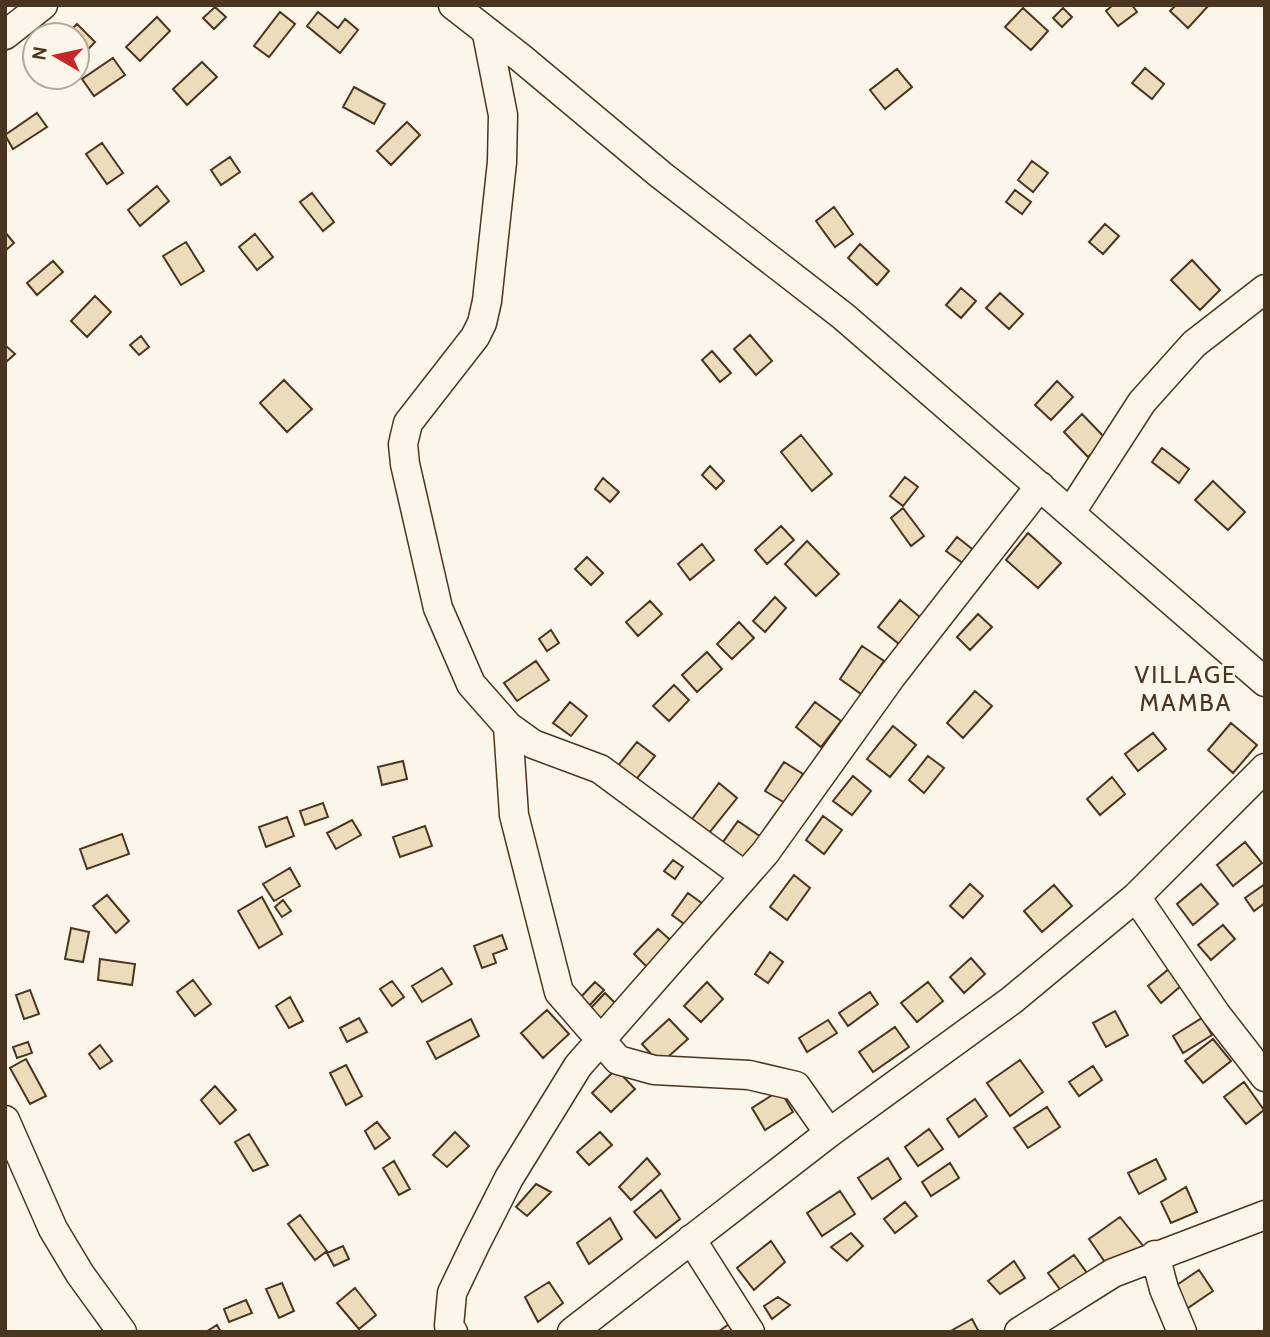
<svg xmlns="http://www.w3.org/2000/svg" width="1270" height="1337" font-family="Cabin,sans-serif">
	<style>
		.building { fill: #ecdcbc; stroke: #4a3520; stroke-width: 2 }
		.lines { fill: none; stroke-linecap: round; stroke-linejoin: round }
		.minor-casing { stroke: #4a3520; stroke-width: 31 }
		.minor { stroke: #fbf6e9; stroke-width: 28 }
		.labels { text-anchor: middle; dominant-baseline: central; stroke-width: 5; stroke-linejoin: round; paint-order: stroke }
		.neighbourhood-label { font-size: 24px; letter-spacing: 2px; fill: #4a3520; stroke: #fbf6e9 }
	</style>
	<rect width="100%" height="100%" fill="#fbf6e9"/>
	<path class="building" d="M1113 5H1132L1137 12 1118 26 1106 11Z
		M1176 5H1209L1188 28 1170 11Z
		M215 7 226 17 214 29 203 18Z
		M1023 8 1048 31 1031 50 1005 27Z
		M1063 8 1072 17 1062 27 1053 18Z
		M280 12 295 24 269 57 254 46Z
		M318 12 338 28 345 19 358 30 340 53 307 26Z
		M157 17 170 31 140 61 126 47Z
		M77 24 95 42 77 61V35H66Z
		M113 58 125 75 94 96 82 79Z
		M202 62 217 77 187 105 173 89Z
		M1145 68 1164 84 1152 99 1132 83Z
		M897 69 912 87 885 109 870 90Z
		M354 87 385 104 374 124 343 107Z
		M37 113 47 127 13 149 5 135Z
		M407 122 420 135 391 165 377 151Z
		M102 143 123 173 107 184 86 154Z
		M230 157 240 172 221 185 211 170Z
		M1032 161 1048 173 1033 192 1018 180Z
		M157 186 169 201 140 226 128 210Z
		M1015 190 1031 202 1022 214 1006 202Z
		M312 193 334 222 323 231 300 202Z
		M834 207 853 234 835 247 816 221Z
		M1105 224 1119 236 1103 254 1089 242Z
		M5 232 14 243 5 251Z
		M255 234 273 257 257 270 239 247Z
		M186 242 204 271 181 285 163 256Z
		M860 244 889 271 877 285 848 258Z
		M1192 260 1220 290 1200 310 1171 280Z
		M53 261 63 272 37 295 27 283Z
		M961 288 976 301 961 318 946 305Z
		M1000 293 1023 314 1009 329 986 308Z
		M95 296 111 312 87 337 71 321Z
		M750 335 772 361 756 375 734 349Z
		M141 336 149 347 139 355 130 345Z
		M5 345 15 354 5 363Z
		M712 351 731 373 720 382 702 360Z
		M284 380 312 409 287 432 260 403Z
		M1057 381 1073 397 1051 420 1035 405Z
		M1082 414 1107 440 1088 457 1064 432Z
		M801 435 832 474 812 491 781 452Z
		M1162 448 1189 469 1179 483 1152 462Z
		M710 466 724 481 716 489 702 475Z
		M905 477 918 487 903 506 890 496Z
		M603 478 619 492 610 502 595 489Z
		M1213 481 1245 512 1228 530 1195 500Z
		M903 508 924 536 911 546 891 518Z
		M781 526 794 540 767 564 755 550Z
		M1028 533 1061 563 1038 588 1006 560Z
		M957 537 981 556 971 569 946 551Z
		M807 541 839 574 816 596 785 564Z
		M702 544 714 560 690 580 678 564Z
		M587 557 603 573 591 585 575 569Z
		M775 597 786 608 765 632 753 621Z
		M900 600 921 618 899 644 878 627Z
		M650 601 662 614 638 636 626 622Z
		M978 614 992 627 970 650 957 637Z
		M739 622 754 638 732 659 717 644Z
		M551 630 559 643 547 651 539 639Z
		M862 646 884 661 861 694 840 679Z
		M707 652 722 669 697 692 682 675Z
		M536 661 549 680 517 701 504 683Z
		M674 685 689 700 669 721 653 706Z
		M975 691 992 706 963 738 947 723Z
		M570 702 587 716 571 736 553 723Z
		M815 702 841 721 821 747 796 727Z
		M1231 723 1257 745 1233 773 1208 750Z
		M893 726 916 745 890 777 867 759Z
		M1153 733 1166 749 1138 771 1125 754Z
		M637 742 655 756 634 782 617 767Z
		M928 756 944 768 924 793 909 780Z
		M403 761 407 779 382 785 378 767Z
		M784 762 803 774 785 803 765 791Z
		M853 776 871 791 852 815 833 801Z
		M1112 777 1125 794 1100 815 1087 799Z
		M719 783 737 798 709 833 692 819Z
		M323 803 328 817 305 825 300 811Z
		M823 816 842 830 824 854 806 840Z
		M287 817 294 836 266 847 259 827Z
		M352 820 361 835 336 849 327 833Z
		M738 821 761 837 740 865 718 849Z
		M425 826 432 846 400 857 393 837Z
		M122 834 129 854 87 869 80 849Z
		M1245 842 1262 863 1233 886 1217 865Z
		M673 860 683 867 675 879 664 871Z
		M290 868 300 886 274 901 263 884Z
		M794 875 810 888 787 920 770 907Z
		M970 884 983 896 963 918 950 906Z
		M1201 884 1218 904 1193 925 1177 904Z
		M1265 884V903L1254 911 1245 898Z
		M1054 885 1072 906 1042 932 1024 911Z
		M688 893 703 904 687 926 672 915Z
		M107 895 129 921 116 933 93 906Z
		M262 897 282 934 259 948 238 911Z
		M283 900 291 911 282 917 275 907Z
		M1223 925 1235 939 1211 960 1198 945Z
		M71 928 89 932 83 962 65 959Z
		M658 929 677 946 652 972 634 954Z
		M502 935 507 949 493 954 496 963 482 968 474 946Z
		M770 952 783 962 768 983 755 974Z
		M971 958 985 974 964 993 950 977Z
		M100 959 135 964 132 985 98 980Z
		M442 968 452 984 422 1002 412 986Z
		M1169 969 1182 985 1161 1003 1148 986Z
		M193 980 211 1004 195 1016 177 992Z
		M392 981 404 997 392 1006 380 989Z
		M595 982 604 990 587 1008 578 1000Z
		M707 982 723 999 701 1022 684 1006Z
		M928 982 943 1001 917 1022 901 1003Z
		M30 990 39 1014 24 1019 16 995Z
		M870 992 878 1004 848 1026 839 1013Z
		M605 993 616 1004 599 1021 589 1010Z
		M290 997 303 1021 289 1028 276 1006Z
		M547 1010 569 1034 543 1058 521 1033Z
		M1115 1011 1128 1035 1106 1047 1093 1023Z
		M359 1018 367 1032 347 1042 340 1028Z
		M1202 1018 1212 1035 1183 1053 1173 1036Z
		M471 1019 479 1036 436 1059 427 1042Z
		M669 1019 688 1039 660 1064 642 1044Z
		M828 1020 837 1033 807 1052 799 1038Z
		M895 1027 909 1047 873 1072 859 1052Z
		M1213 1039 1231 1061 1203 1083 1185 1061Z
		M28 1042 32 1053 17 1058 13 1047Z
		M100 1045 112 1061 100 1069 89 1054Z
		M26 1059 46 1096 30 1104 10 1068Z
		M1020 1060 1043 1092 1010 1116 987 1083Z
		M346 1065 362 1096 346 1105 330 1073Z
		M1093 1066 1102 1080 1079 1096 1069 1082Z
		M616 1069 635 1089 611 1112 592 1093Z
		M1244 1082 1264 1110 1246 1124 1224 1097Z
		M215 1086 236 1110 220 1124 201 1100Z
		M780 1090 793 1112 765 1130 752 1108Z
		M975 1099 987 1116 959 1137 947 1119Z
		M1047 1107 1060 1127 1028 1148 1014 1128Z
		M377 1122 390 1138 375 1149 365 1131Z
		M929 1129 943 1149 918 1166 905 1147Z
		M455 1132 469 1146 447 1167 433 1155Z
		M600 1132 612 1145 589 1165 577 1152Z
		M249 1134 268 1165 253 1171 235 1142Z
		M647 1158 660 1174 631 1200 619 1187Z
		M888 1158 901 1179 872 1199 858 1178Z
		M1156 1159 1166 1179 1139 1194 1128 1173Z
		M394 1161 410 1189 399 1195 383 1168Z
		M950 1163 959 1178 931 1196 922 1182Z
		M536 1184 551 1192 527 1216 516 1207Z
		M1186 1187 1197 1212 1171 1223 1161 1202Z
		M661 1190 680 1219 656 1238 634 1212Z
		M840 1191 855 1214 822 1236 807 1213Z
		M905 1202 917 1216 895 1233 884 1219Z
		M300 1215 327 1251 315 1260 288 1224Z
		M1120 1217 1144 1247 1109 1268 1089 1239Z
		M610 1218 622 1239 589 1264 577 1243Z
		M851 1233 863 1246 847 1261 831 1247Z
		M771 1241 785 1262 754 1290 737 1268Z
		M343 1246 349 1259 334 1266 327 1253Z
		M1074 1255 1090 1277 1065 1296 1048 1273Z
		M1014 1261 1025 1278 1000 1294 988 1281Z
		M1199 1270 1213 1291 1182 1312 1168 1291Z
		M549 1282 563 1303 538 1322 525 1297Z
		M282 1283 294 1311 279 1318 266 1289Z
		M355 1288 376 1315 359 1329 337 1303Z
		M778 1297 790 1305 772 1319 764 1306Z
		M246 1300 252 1313 229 1322 224 1309Z
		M972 1319 979 1332H949Z
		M733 1321 742 1332H718Z
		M217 1325 221 1332H206Z"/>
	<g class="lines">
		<defs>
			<path id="minor" d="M453 5 521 58 661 175 843 316 1265 682
				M487 34 503 115 502 162 487 301 482 323 475 337 408 423 403 444 405 464 438 608 471 684 508 726 533 744 600 769 745 876
				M5 35 43 5
				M1071 512 1142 402 1194 344 1265 289
				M508 726 514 815 559 992 618 1060 654 1070 749 1075 796 1086 829 1133
				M1136 897 1216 1014 1265 1077
				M5 1120 53 1229 80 1274 122 1332
				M691 1239 750 1332
				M1155 1255 1164 1289 1182 1332
				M453 1332 449 1326 452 1293 475 1245 509 1178 578 1066 765 853 891 677 1040 486
				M572 1332 829 1133 1012 1000 1136 897 1265 768
				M1019 1332 1113 1273 1265 1215"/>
		</defs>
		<use href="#minor" class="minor-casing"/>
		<use href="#minor" class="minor"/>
	</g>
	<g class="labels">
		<g class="neighbourhood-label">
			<text x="1186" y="674">VILLAGE<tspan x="1186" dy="28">MAMBA</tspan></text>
		</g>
	</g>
	<rect width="1270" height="1337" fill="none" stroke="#4a3520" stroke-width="14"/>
	<g transform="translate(56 56) rotate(279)"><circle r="33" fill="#fbf6e9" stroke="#b4a999" stroke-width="2"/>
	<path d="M0-5L12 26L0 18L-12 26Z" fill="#c62828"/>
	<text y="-10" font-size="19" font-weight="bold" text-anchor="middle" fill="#4a3520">N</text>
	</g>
</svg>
